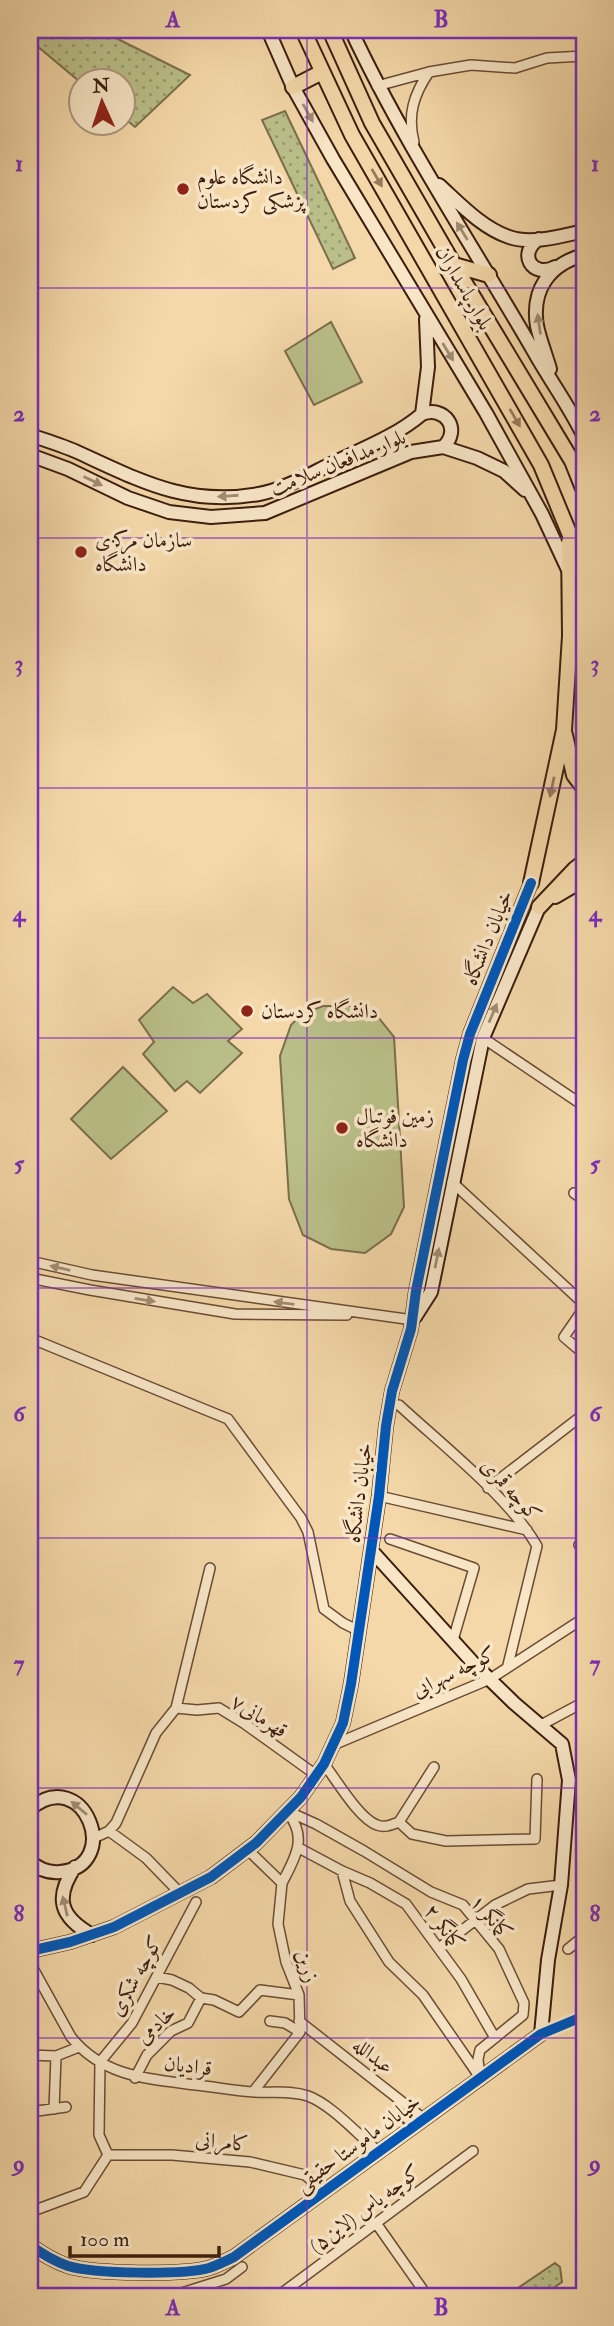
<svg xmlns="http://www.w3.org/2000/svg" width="614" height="2326" font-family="'IM FELL Double Pica',Amiri,serif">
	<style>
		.park { fill: url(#park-dots); stroke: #7b6e4b; stroke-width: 2 }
		.pitch { fill: #babf89; stroke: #7b6e4b; stroke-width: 2 }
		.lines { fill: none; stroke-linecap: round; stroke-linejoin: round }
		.street-casing { stroke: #6a4c34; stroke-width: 12 }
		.secondary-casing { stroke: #3c1d0d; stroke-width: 16 }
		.primary-casing { stroke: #3c1d0d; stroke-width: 18 }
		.street { stroke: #f8e6c7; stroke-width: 9 }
		.secondary { stroke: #f8e6c7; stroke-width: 12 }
		.primary { stroke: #f4d8a9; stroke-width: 14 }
		.cycleway-casing { stroke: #f8e6c7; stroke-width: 15 }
		.cycleway { stroke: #0057b8; stroke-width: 10 }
		.oneway { fill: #a38c73 }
		.oneway2 { fill: #987a5b }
		.grid { fill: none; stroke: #7b2cbf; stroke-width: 2; stroke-opacity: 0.55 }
		.poi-dot { fill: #8f2418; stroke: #f8e6c7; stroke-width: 2.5 }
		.labels { text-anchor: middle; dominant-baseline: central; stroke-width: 7; stroke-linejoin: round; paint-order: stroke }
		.poi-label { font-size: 21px; fill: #3c1d0d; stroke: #f8e6c7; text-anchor: start }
		.street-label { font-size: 21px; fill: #3c1d0d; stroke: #f8e6c7 }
		.neatline { fill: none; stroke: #7b2cbf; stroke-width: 2.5 }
		.grid-label { font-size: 23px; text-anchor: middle; font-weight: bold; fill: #7b2cbf }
	</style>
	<defs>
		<pattern id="park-dots" width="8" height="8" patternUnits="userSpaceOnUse" patternTransform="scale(1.75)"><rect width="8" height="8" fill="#babf89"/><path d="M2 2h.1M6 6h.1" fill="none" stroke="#989b6e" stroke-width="1.8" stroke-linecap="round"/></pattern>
	</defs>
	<rect width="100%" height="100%" fill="#f4d8a9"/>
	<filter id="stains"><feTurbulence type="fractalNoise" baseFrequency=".00286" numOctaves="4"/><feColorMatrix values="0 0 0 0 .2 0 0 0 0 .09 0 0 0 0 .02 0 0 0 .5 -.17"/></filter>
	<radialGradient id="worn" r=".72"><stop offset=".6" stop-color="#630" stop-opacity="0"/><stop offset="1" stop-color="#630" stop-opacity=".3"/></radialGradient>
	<path class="park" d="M30 30H100L190 75 135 127 123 117 122 80 80 82 30 40Z
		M285 111 355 258 333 269 262 120Z
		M555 2263 560 2267 562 2282 542 2296H506Z"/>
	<path class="pitch" d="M331 322 362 382 314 405 285 351Z
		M173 987 193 1003 207 994 242 1029 228 1041 242 1053 200 1093 187 1081 175 1091 143 1054 154 1042 139 1020Z
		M323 1006H351L378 1017 394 1037 404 1207 391 1234 365 1253 331 1249 303 1235 289 1199 280 1056 291 1025 302 1014Z
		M123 1067 167 1111 111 1159 71 1119Z"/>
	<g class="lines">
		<defs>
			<path id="street" d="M377 86 429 72 471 65 515 68 547 58 584 56
				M414 142C407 115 414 94 429 72
				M483 1038 584 1106
				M452 1182 584 1304
				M574 1193 584 1200
				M30 1261 92 1275 413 1320
				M30 1278 90 1290 235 1314 347 1315
				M584 1308 564 1337 584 1354
				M30 1338 228 1419 301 1518 308 1532 324 1609 343 1623 359 1631
				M399 1405C441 1444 509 1497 537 1546L508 1665
				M488 1488 584 1414
				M379 1496 527 1530
				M390 1539 474 1568 453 1640
				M579 1545 584 1550
				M176 1708 197 1710 219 1708 245 1724 316 1775
				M541 1725 584 1702
				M333 1745 490 1679 584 1618
				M324 1764C336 1779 359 1819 377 1825 385 1828 391 1825 399 1822
				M287 1811 316 1824 364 1851 431 1892 463 1905 499 1949 524 2003 523 2015 480 2050 478 2059 480 2078
				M399 1822 412 1834 446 1841 535 1839 537 1779
				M399 1822 434 1767
				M109 1831 146 1858 180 1893
				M94 1838 109 1831 116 1823 156 1733 176 1708 210 1568
				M299 1848 342 1871 370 1883 406 1904 461 1979 495 2038
				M248 1850 282 1883 278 1924 286 1962 299 1995 300 2032 253 2092
				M342 1871 350 1901 389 1962 423 1995 479 2076
				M282 1883C295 1858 308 1838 288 1813
				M439 1948 495 1905 528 1889 561 1885
				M568 1949 584 1936
				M30 1963 71 2037C103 2077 149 2079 196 2085 216 2087 235 2091 255 2092 272 2093 291 2090 308 2096 332 2105 358 2135 379 2152
				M157 1977 172 1980 189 1988 201 1998 214 2000 239 2012 260 1990 299 1995
				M270 2021 285 2023 300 2032
				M299 2021 424 2119
				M541 2034 584 2016
				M30 2055 56 2056 79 2047
				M135 2078 147 2055 171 2031 188 2023 201 1998
				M54 2109 56 2056
				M30 2112 66 2107
				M108 2155H172L250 2162 305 2175 325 2191
				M30 2212 84 2192 108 2155 99 2135 100 2062 132 2023 196 1902
				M376 2223 423 2290 414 2296
				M172 2296 226 2279 242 2267
				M278 2296 473 2151"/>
			<path id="secondary" d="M268 30 293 87 333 159 486 413 542 514 570 574 584 626
				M351 30C403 141 471 243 533 350 549 379 570 407 584 437
				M439 185C459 203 482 228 509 237 532 245 561 236 584 231
				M539 239C517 253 532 279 555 267
				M550 369C546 355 540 340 537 326 531 289 550 264 584 255
				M422 414C445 405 462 430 443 447
				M30 435C45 440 61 445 75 451 139 480 186 507 259 494 285 489 310 474 333 463 364 448 396 436 422 414L428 367 426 319
				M30 455 68 469 128 498 169 512 211 517 265 513 411 452 443 447 477 458 504 471 525 490
				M415 1317 431 1292 483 1038 539 907
				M30 1809C84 1763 124 1866 60 1872 48 1873 38 1869 30 1861
				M75 1867C54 1898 60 1917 92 1935
				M30 1951 70 1942 114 1927 211 1877 256 1843 301 1797 324 1764 343 1723 351 1684 379 1496 386 1426 392 1391 411 1329 416 1291 463 1060 470 1034 531 883
				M30 2245C42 2254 54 2261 68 2266 94 2274 183 2275 209 2268 218 2265 226 2261 234 2257L541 2034 548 1960 561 1885 569 1780 562 1744 514 1703 476 1666 371 1550
				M576 2296 584 2290"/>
			<path id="primary" d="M303 30 352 135 541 465 584 569
				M330 30 372 123 454 265 572 461 584 491
				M293 87 322 72
				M454 265 489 275
				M565 735 574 775 584 788
				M531 883 564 730 570 636 569 542
				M555 896 584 879
				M539 907 575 869 584 862"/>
		</defs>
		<use href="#street" class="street-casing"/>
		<use href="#secondary" class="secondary-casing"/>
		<use href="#primary" class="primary-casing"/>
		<use href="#street" class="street"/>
		<use href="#secondary" class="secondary"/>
		<use href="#primary" class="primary"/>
		<defs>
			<path id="cycleway" d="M30 1951 70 1942 114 1927 211 1877 256 1843 301 1797 324 1764 343 1723 351 1684 379 1496 386 1426 392 1391 411 1329 416 1291 463 1060 470 1034 531 883
				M30 2245C42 2254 54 2261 68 2266 94 2274 183 2275 209 2268 218 2265 226 2261 234 2257L541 2034 584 2016"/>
		</defs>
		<use href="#cycleway" class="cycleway-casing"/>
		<use href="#cycleway" class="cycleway"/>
	</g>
	<defs><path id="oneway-solid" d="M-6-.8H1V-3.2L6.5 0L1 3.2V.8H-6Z" transform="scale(1.75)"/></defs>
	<g class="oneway">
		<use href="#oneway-solid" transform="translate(308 113) rotate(61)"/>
		<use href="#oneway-solid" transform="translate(462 231) rotate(-122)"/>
		<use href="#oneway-solid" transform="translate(539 324) rotate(-98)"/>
		<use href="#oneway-solid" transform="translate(448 352) rotate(59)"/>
		<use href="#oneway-solid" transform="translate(93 481) rotate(26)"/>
		<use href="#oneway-solid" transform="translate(228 496) rotate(176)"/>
		<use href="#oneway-solid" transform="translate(493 1013) rotate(-67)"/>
		<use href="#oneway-solid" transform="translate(437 1258) rotate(-79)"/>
		<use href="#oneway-solid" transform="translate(60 1268) rotate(-167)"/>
		<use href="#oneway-solid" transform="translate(145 1300) rotate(9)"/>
		<use href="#oneway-solid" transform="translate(284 1303) rotate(-173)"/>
		<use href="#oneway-solid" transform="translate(79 1808) rotate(-140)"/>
		<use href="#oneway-solid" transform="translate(65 1906) rotate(-103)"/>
	</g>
	<g class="oneway2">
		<use href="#oneway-solid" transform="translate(377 178) rotate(60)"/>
		<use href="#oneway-solid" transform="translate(515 418) rotate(60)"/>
		<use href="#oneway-solid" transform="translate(552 787) rotate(102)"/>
	</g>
	<path class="grid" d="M307 30V2296M30 288H584M30 538H584M30 788H584M30 1038H584M30 1288H584M30 1538H584M30 1788H584M30 2038H584"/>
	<g class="poi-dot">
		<circle cx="183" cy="189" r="7"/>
		<circle cx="81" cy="552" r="7"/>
		<circle cx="247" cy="1011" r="7"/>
		<circle cx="342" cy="1128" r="7"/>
	</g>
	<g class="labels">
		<g class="poi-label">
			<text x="197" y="177">دانشگاه علوم<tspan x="197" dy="24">پزشکی کردستان</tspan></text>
			<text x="95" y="540">سازمان مرکزی<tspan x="95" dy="24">دانشگاه</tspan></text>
			<text x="261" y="1011">دانشگاه کردستان</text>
			<text x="356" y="1116">زمین فوتبال<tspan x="356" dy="24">دانشگاه</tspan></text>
		</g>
		<g class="street-label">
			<text transform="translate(464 288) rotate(60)">بلوار پاسداران</text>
			<text transform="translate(338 463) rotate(-22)">بلوار مدافعان سلامت</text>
			<text transform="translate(488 938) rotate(-68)">خیابان دانشگاه</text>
			<text transform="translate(511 1490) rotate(47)">کوچه قمری</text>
			<text transform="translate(359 1493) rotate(-83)">خیابان دانشگاه</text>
			<text transform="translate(454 1672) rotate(-26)">کوچه سهرابی</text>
			<text transform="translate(259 1716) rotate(32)">قهرمانی۷</text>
			<text transform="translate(491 1917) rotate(49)">کمانگر ۱</text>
			<text transform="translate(444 1927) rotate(53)">کمانگر ۲</text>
			<text transform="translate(307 1966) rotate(72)">زرین</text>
			<text transform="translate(136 1976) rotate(-61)">کوچه شکری</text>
			<text transform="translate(156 2025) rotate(-43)">خادمی</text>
			<text transform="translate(373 2056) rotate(38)">عبدالله</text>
			<text transform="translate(188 2066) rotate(7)">قرادیان</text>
			<text transform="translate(222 2142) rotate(6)">کامرانی</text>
			<text transform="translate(358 2143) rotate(-36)">خیابان ماموستا حقیقی</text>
			<text transform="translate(365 2209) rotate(-37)">کوچه یاس (لاین۵)</text>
		</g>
	</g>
	<rect width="614" height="2326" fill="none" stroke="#f4d8a9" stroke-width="77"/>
	<g transform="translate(102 102) rotate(357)"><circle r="33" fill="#f8e6c7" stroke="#ad967d" stroke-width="2"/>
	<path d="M0-5L12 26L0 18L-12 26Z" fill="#8f2418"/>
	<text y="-10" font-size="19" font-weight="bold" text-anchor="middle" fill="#3c1d0d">N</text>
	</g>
	<path d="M70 2246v10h149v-10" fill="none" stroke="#3c1d0d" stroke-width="3.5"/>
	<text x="80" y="2246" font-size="21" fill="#3c1d0d" stroke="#f8e6c7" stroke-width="5" paint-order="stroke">100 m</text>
	<rect x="38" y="38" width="538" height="2250" class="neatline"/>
	<g class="grid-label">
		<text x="173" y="27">A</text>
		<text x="441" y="27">B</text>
		<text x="19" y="171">1</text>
		<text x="595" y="171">1</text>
		<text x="19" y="421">2</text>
		<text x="595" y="421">2</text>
		<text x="19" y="671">3</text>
		<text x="595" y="671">3</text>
		<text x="19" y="921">4</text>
		<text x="595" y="921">4</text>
		<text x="19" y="1171">5</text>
		<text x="595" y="1171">5</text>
		<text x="19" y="1421">6</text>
		<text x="595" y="1421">6</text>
		<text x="19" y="1671">7</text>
		<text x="595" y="1671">7</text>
		<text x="19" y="1921">8</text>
		<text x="595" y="1921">8</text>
		<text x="19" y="2171">9</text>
		<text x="595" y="2171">9</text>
		<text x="173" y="2315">A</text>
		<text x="441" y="2315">B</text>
	</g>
	<rect width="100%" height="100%" filter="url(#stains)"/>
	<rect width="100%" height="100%" fill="url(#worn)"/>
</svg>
